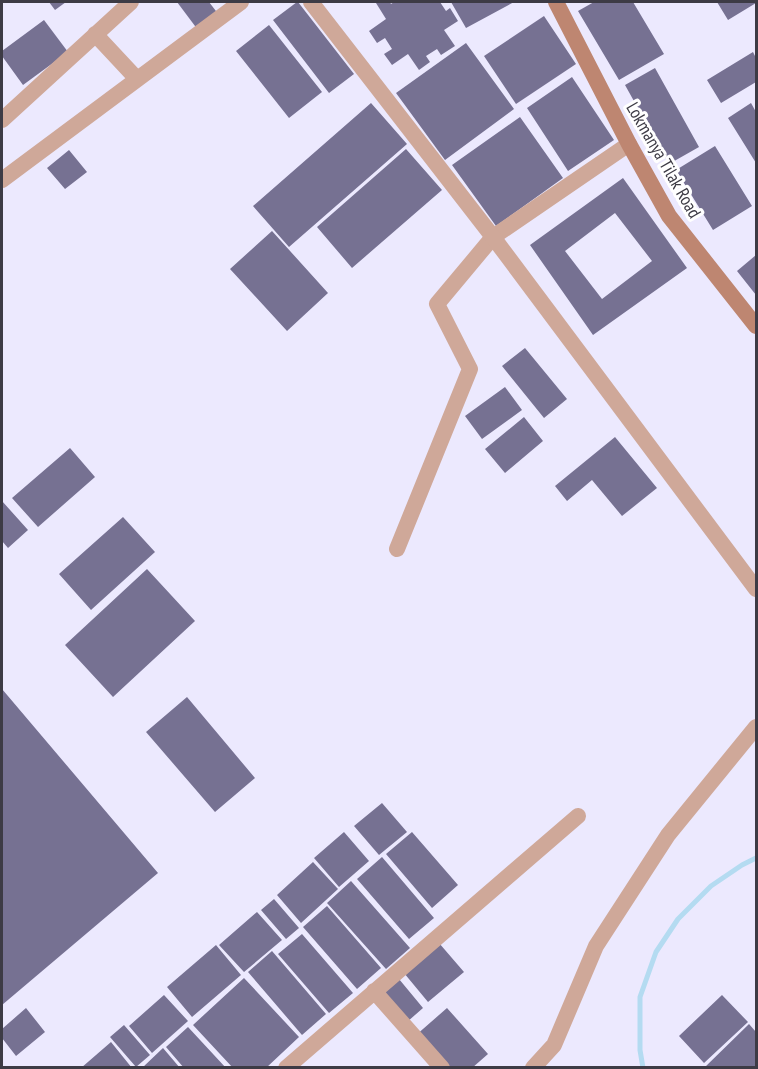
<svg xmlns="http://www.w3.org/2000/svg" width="758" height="1069" font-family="'PT Sans Narrow',sans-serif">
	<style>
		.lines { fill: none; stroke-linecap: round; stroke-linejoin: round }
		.stream { stroke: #b4dbf1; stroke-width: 5 }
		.building { fill: #767192; fill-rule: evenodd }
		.minor { stroke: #cfa899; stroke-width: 16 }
		.tertiary { stroke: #cfa899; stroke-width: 16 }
		.secondary { stroke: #be8671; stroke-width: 16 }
		.labels { text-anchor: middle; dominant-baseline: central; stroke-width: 6; stroke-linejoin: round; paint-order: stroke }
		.street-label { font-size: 18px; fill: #3d3b45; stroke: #fff }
	</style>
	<rect width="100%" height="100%" fill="#ece9fe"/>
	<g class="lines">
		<path class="stream" d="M643 1068 640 1050V997L656 952 678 919 711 886 742 865 756 858"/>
	</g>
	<path class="building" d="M49 2H66L55 10Z
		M177 2H209L219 15 198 30Z
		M297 2H298L354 74 329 93 273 20Z
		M379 2H390L391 4 394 2H440L446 11 450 8 458 21 444 30 455 46 441 55 437 49 426 56 430 62 419 70 408 54 392 65 384 54 392 49 385 38 377 43 369 31 386 19 376 3Z
		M451 2H514L466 28Z
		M594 2H633L664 54 619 80 578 11Z
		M717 2H756V3L728 20Z
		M544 16 576 64 516 104 484 56Z
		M44 20 68 52 23 85 2 56V51Z
		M269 25 322 92 289 118 236 51Z
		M466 43 514 109 445 160 396 93Z
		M753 52 756 58V82L721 103 707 80Z
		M655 68 699 147 669 164 625 85Z
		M572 77 614 140 568 171 527 108Z
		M371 103 407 144 289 247 253 206Z
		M751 103 756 112V163L728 118Z
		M520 117 563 178 496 226 452 165Z
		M715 146 752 206 713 230 676 170Z
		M406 149 442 190 352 268 317 227Z
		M69 150 87 172 65 189 47 168Z
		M623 178 687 268 593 335 530 245ZM615 213 652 261 602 299 565 251Z
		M272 231 328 293 287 331 230 269Z
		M756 255V295L737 271Z
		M525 348 567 399 544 418 502 366Z
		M505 387 522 410 482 439 465 416Z
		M524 417 543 441 505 473 485 449Z
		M615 437 657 488 622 516 592 480 567 501 555 486Z
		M70 448 95 477 38 527 12 498Z
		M2 501 28 530 8 548 2 541Z
		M123 517 155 552 91 610 59 574Z
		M147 569 195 621 113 697 65 645Z
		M2 689 158 873 2 1005Z
		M187 697 255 778 215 812 146 732Z
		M382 803 407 832 379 855 354 826Z
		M344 832 369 861 339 887 314 858Z
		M412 832 458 885 432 908 386 854Z
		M382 857 434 918 409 939 357 879Z
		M313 862 338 889 301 923 277 895Z
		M351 881 410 948 386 969 327 903Z
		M274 899 299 928 286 939 261 910Z
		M327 906 381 968 357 989 303 927Z
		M257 912 282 940 244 972 219 945Z
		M302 934 353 993 329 1013 278 954Z
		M439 943 464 972 428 1002 404 973Z
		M216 945 241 975 192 1017 167 987Z
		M272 951 326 1014 302 1035 248 972Z
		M244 978 299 1037 266 1068H233L193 1025Z
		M399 979 423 1008 407 1022 383 993Z
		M164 995 188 1021 152 1053 129 1026Z
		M722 995 748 1022 704 1063 679 1036Z
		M26 1008 45 1032 16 1056 2 1038V1029Z
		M447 1008 488 1054 472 1068H443L415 1036Z
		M749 1024 756 1032V1068H704Z
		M124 1025 150 1055 136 1067 110 1037Z
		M188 1027 226 1068H184L166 1047Z
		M111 1042 132 1068H81Z
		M163 1048 180 1068H142Z"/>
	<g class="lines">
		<path class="minor" d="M95 34 137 79
			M2 120 131 2
			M2 180 241 2
			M397 549 470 369 437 304 493 237 629 144
			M374 991 442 1068
			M286 1068 578 816
			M533 1068 554 1045 596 946 668 835 756 727"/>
		<path class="tertiary" d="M311 2 493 237 756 589"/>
		<path class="secondary" d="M556 2 629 144 669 216 756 326"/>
	</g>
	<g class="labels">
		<g class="street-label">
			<text transform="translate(664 160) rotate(60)">Lokmanya Tilak Road</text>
		</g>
	</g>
	<rect width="758" height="1069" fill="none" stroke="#3d3b45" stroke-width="6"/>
</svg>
